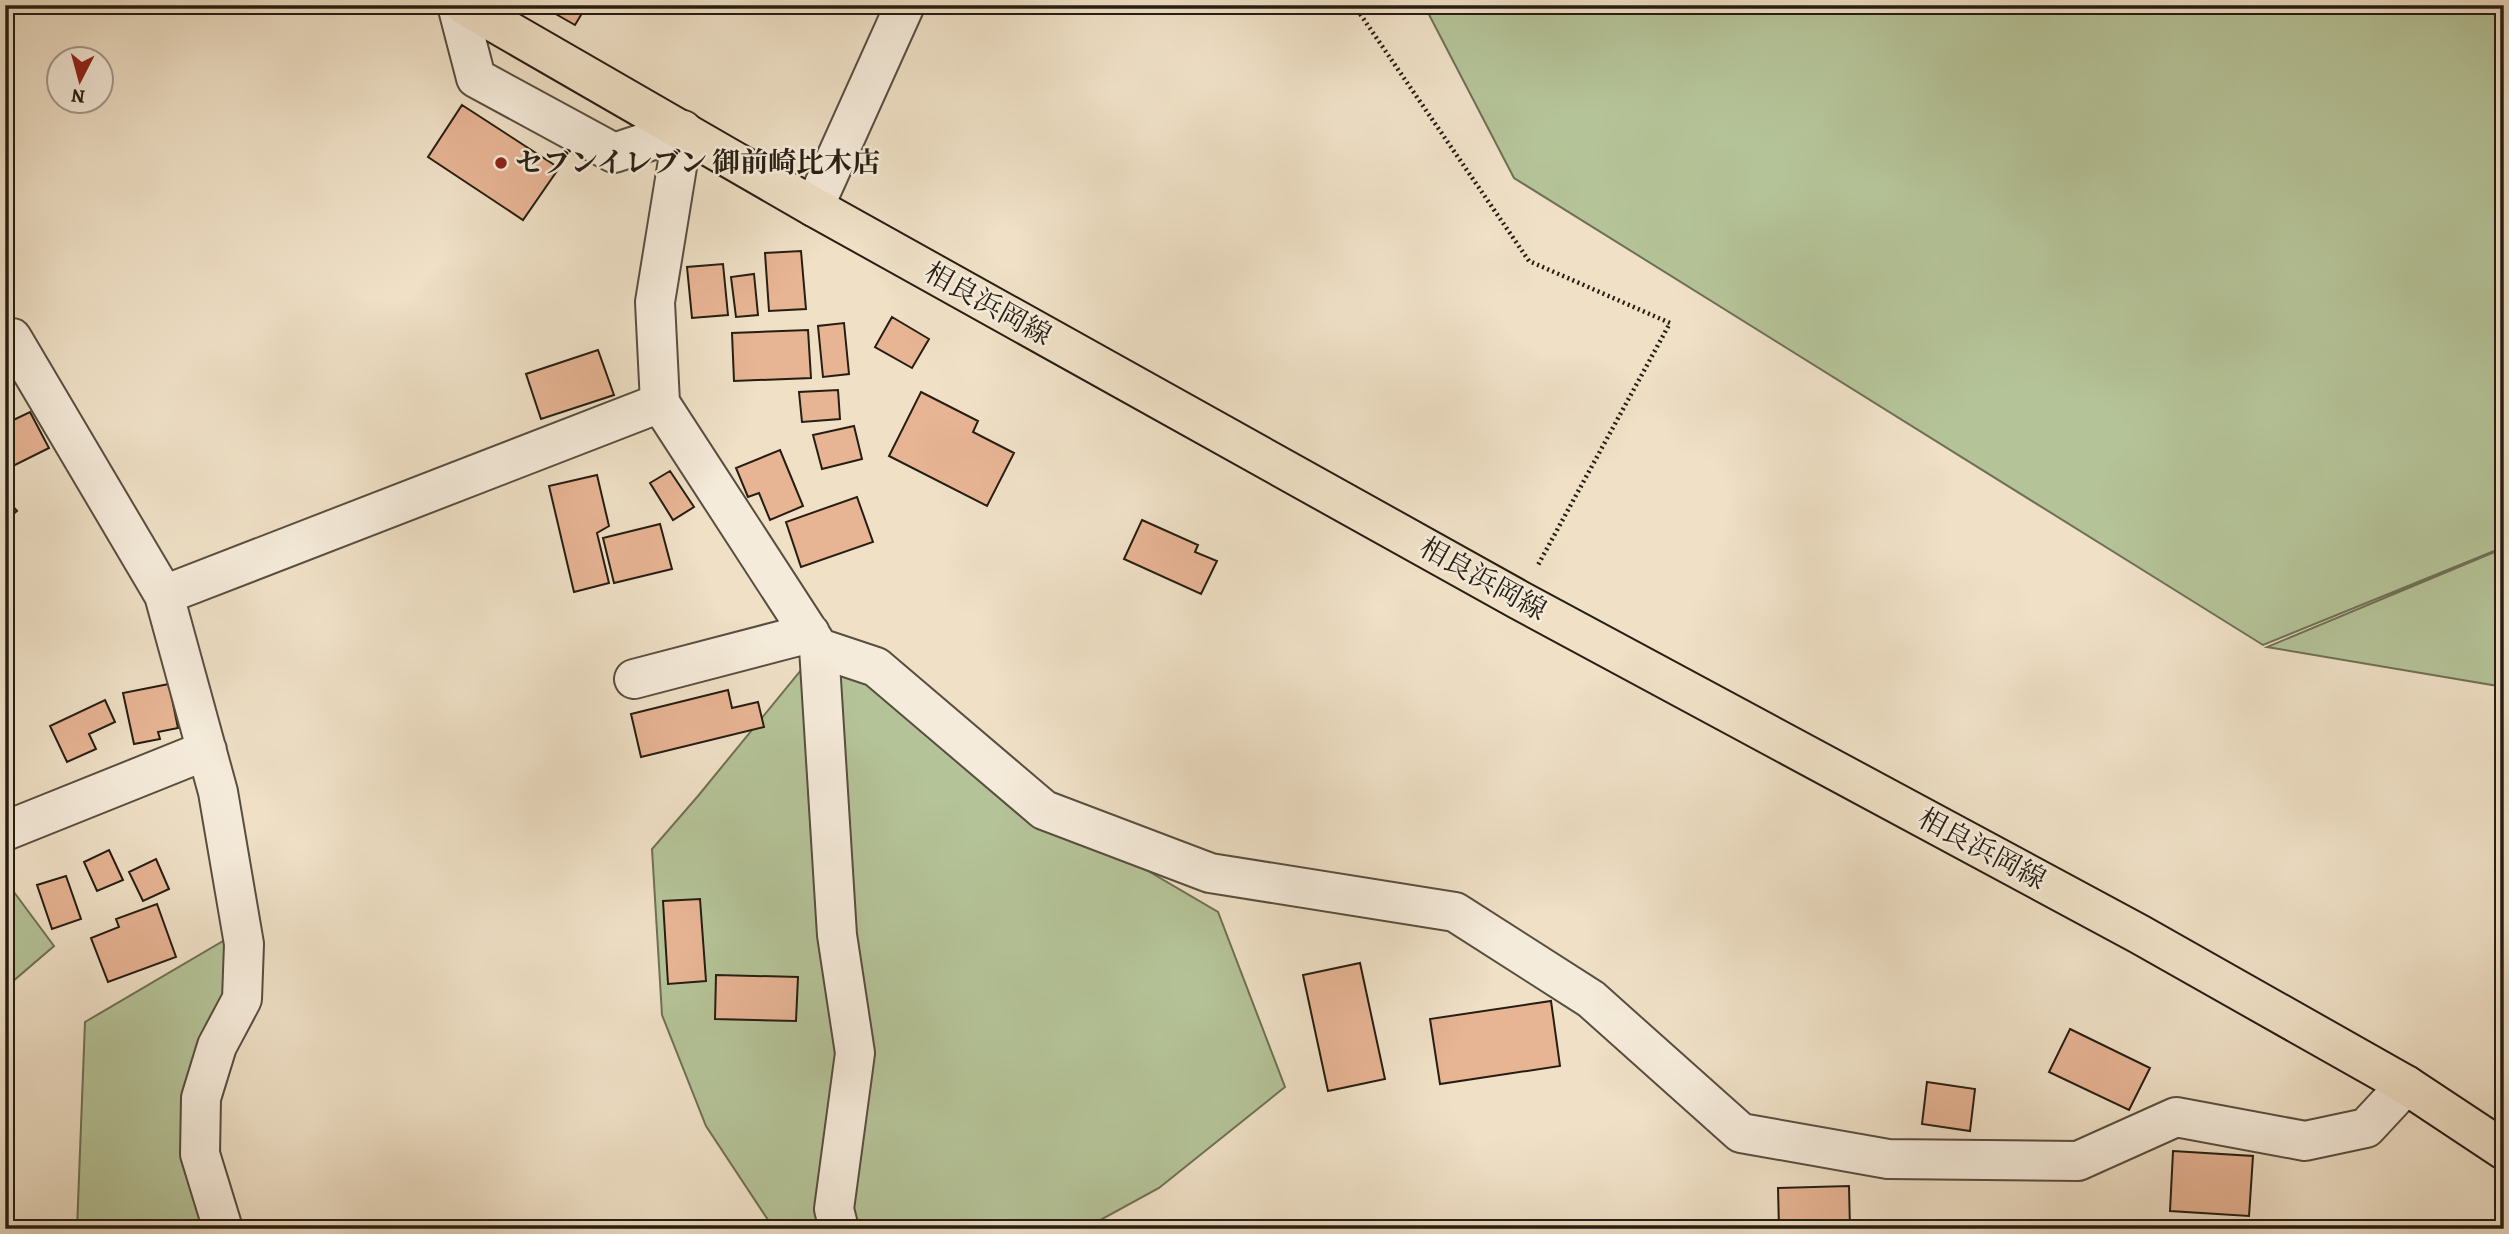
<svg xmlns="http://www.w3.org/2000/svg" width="2509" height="1234" font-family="Alegreya,'Noto Serif JP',serif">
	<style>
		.green { fill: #b5c398; stroke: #6e7055; stroke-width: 2 }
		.building { fill: #e7b494; stroke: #261e12; stroke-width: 2 }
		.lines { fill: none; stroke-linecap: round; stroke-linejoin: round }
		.minor-casing { stroke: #584e3f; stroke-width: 42 }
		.major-casing { stroke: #261e12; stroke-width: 42 }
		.path { stroke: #261e12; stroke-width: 4.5; stroke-dasharray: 2 3.5; stroke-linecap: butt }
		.minor { stroke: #f5ebda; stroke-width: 38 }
		.major { stroke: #efe0c6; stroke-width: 38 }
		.poi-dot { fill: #8f2418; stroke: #f5ebda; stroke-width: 2.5 }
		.labels { text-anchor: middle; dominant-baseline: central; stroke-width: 5; stroke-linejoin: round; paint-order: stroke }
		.poi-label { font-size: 28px; font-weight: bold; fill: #261e12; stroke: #f5ebda; text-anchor: start }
		.street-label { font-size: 28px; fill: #261e12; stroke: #f5ebda }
	</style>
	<rect width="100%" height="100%" fill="#efe0c6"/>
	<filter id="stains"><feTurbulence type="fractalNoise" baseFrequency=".00286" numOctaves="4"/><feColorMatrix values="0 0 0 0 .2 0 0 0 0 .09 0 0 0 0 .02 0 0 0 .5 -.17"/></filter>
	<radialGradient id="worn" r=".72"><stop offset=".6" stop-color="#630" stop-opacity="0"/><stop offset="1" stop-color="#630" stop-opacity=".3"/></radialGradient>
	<path class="green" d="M1424 5H2504V547L2263 645 1514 178Z
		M2504 548V687L2267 647Z
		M819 648 1044 810 1218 912 1285 1087 1159 1188 1084 1229H774L706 1126 662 1015 652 849 698 796Z
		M5 880 54 946 5 988Z
		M235 934 234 997 212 1033 223 1229H77L85 1022Z"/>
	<path class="building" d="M540 5H587L575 25Z
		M462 105 559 168 523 220 428 157Z
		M801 251 806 309 769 311 765 253Z
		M723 264 728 315 692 318 687 267Z
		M754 274 758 315 736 317 731 277Z
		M892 317 929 339 912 368 875 347Z
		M844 323 849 374 823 377 818 326Z
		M808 330 811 378 734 381 732 333Z
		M598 350 614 395 541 419 526 374Z
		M838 390 840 419 802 422 799 392Z
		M921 392 978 421 973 432 1014 453 987 506 889 456Z
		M30 412 49 448 9 468 5 461V424Z
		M854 426 862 459 822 469 813 435Z
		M780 450 803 506 770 520 759 493 748 497 736 468Z
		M670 471 694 507 673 520 650 483Z
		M597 475 609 526 597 533 609 583 574 592 549 486Z
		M5 497 17 511 5 521Z
		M857 497 873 542 801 567 786 522Z
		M1142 520 1198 545 1195 552 1217 561 1201 594 1124 559Z
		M660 524 672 569 614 583 603 538Z
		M169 684 178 728 158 732 160 739 134 744 123 693Z
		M728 690 732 708 758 702 764 727 641 757 631 714Z
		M105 700 115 722 89 734 96 749 67 762 50 726Z
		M109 850 123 880 97 891 84 862Z
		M156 859 169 889 143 901 129 872Z
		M66 876 81 919 52 929 37 885Z
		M700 899 706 981 668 984 663 901Z
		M157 904 176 957 108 982 91 938 119 927 116 919Z
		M1360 963 1385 1079 1328 1091 1303 975Z
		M716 975 798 977 796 1021 715 1019Z
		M1551 1001 1560 1066 1440 1084 1430 1019Z
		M2070 1029 2150 1068 2129 1110 2049 1072Z
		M1927 1082 1975 1089 1970 1131 1922 1124Z
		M2173 1151 2253 1156 2249 1216 2170 1211Z
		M1849 1186 1850 1229H1779L1778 1188Z"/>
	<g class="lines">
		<defs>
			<path id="minor" d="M457 5 476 78 614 153 683 130 655 302 660 403 819 648 837 935 855 1053 834 1209 839 1229
				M814 207 905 5
				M5 338H12L164 595 218 792 244 944 242 999 217 1046 201 1098 200 1154 223 1229
				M164 595 660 403
				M819 648 876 667 1044 810 1210 873 1455 912 1591 999 1741 1133 1888 1159 2078 1161 2176 1117 2305 1141 2366 1128 2406 1085
				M634 679 810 633
				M5 831 207 750"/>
			<path id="major" d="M464 5 814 207 1519 600 2139 934 2406 1085 2504 1150"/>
		</defs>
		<use href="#minor" class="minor-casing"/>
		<use href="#major" class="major-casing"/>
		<path class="path" d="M1354 5 1529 261 1670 323 1538 565"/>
		<use href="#minor" class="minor"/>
		<use href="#major" class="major"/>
	</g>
	<circle class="poi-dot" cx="501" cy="163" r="7"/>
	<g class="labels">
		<g class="poi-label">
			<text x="515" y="163">セブンイレブン 御前崎比木店</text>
		</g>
		<g class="street-label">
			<text transform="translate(988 304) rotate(29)">相良浜岡線</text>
			<text transform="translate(1483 579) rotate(29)">相良浜岡線</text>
			<text transform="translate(1982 849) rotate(28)">相良浜岡線</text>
		</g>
	</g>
	<rect width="2509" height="1234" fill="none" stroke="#efe0c6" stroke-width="28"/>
	<rect x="7" y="7" width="2495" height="1220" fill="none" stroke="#261e12" stroke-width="3.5"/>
	<rect x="14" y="14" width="2481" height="1206" fill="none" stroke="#261e12" stroke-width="2"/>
	<g transform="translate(80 80) rotate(186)"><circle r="33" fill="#f5ebda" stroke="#a2998a" stroke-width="2"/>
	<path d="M0-5L12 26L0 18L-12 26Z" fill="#8f2418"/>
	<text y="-10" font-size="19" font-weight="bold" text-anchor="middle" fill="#261e12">N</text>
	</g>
	<rect width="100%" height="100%" filter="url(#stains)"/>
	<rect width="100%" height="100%" fill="url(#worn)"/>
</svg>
